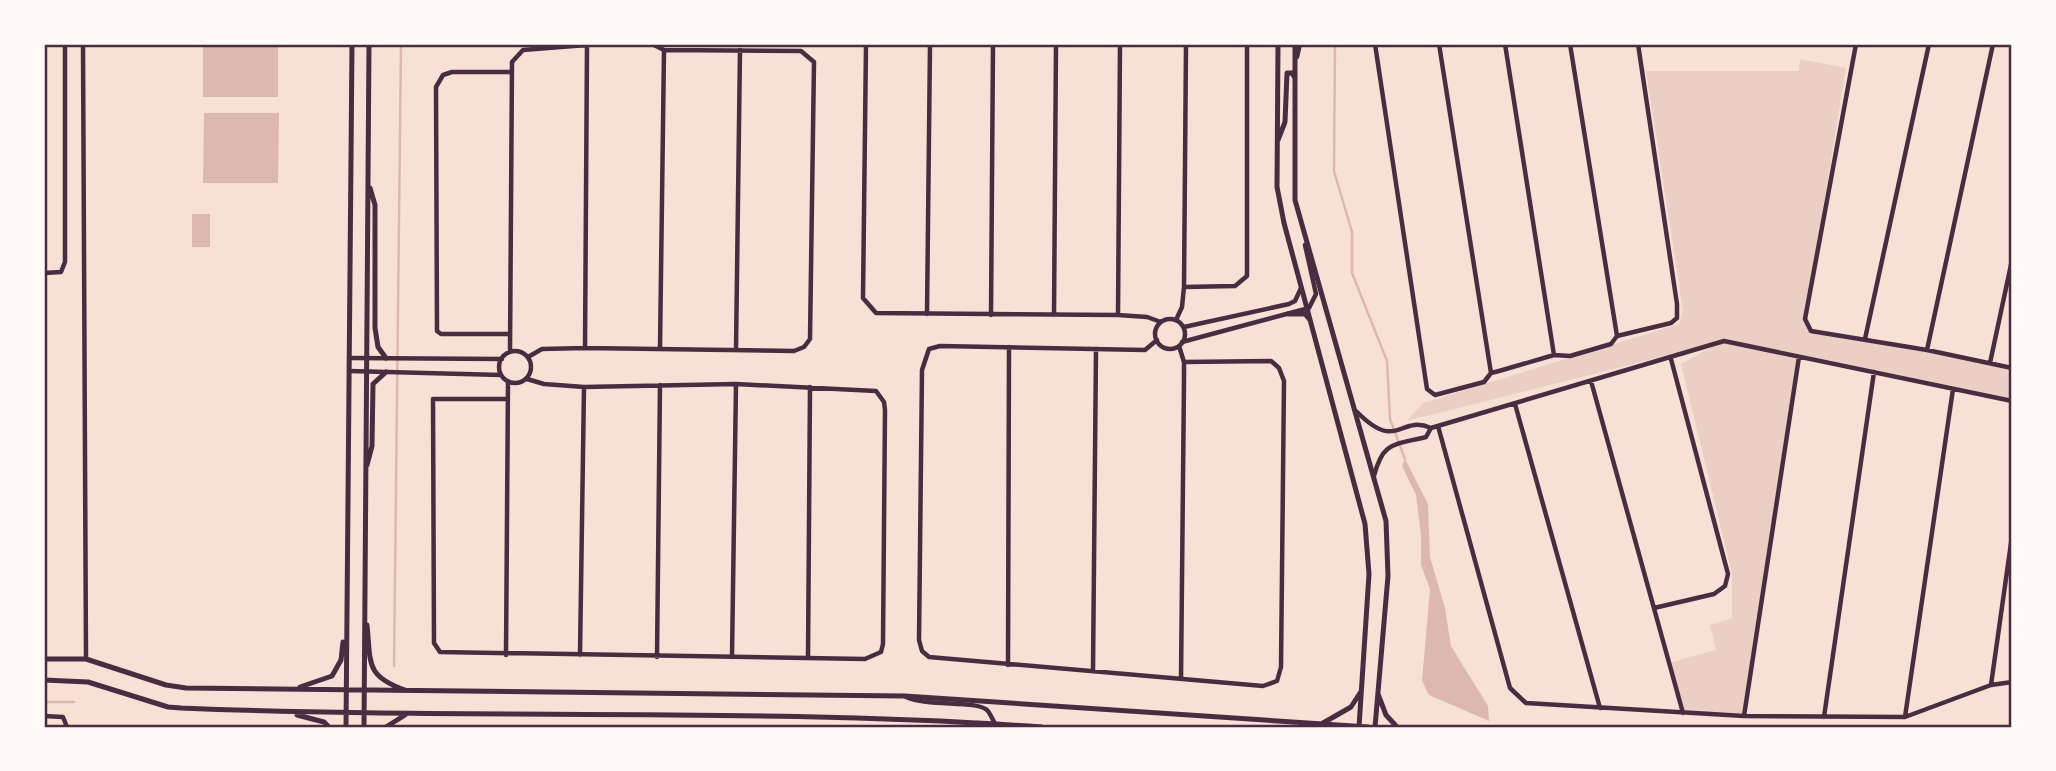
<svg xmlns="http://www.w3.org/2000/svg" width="2056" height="771" font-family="Jost,sans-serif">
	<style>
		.green { fill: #ebcfc5 }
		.water { fill: #dcb8b0 }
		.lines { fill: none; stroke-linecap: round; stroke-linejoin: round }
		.stream { stroke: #dcb8b0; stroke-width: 2.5 }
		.minor { stroke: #4a2c40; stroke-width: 4.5 }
		.tertiary { stroke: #4a2c40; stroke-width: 5 }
		.neatline { fill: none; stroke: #4a2c40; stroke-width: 2.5 }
	</style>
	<rect width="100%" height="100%" fill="#f7e1d7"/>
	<path class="green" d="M1800 59 1846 68 1805 319 1811 331 2012 368V401L1799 357 1744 716 1683 713 1669 663 1716 650 1710 625 1732 618V574L1681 364 1721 342 1407 421 1423 403 1679 324 1683 311 1646 71H1799Z"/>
	<path class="water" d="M203 44H278V97H203Z
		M204 113H279L278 183H203Z
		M192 214H210V247H192Z
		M1405 459 1428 504 1430 557 1445 608 1451 646 1488 706 1489 721 1429 695 1422 681 1430 589 1421 565V535L1416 495 1402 466Z"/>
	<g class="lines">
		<path class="stream" d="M1335 44 1334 171 1352 232V273L1387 361 1390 419 1405 459
			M394 666 401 44
			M44 702H74"/>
		<path class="minor" d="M83 44 86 659
			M866 44 863 298 876 313 1118 315 1147 317 1161 322
			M1375 44 1427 389 1435 395 1484 382 1491 373 1499 371 1554 355 1570 356 1611 344 1617 336 1671 323 1677 318V304L1638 44
			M1439 44 1491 373
			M1505 44 1554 355
			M1570 44 1617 336
			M1856 44 1805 319 1811 331 1927 350 2012 368
			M1297 57 1300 44
			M44 273 61 272 65 262V44
			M1184 287 1235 286 1247 276V44
			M927 314 930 44
			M991 315 993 44
			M1054 315 1056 44
			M1118 315 1120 44
			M1155 334a15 15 0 1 1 30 0a15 15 0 1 1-30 0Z
			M1176 320 1182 307 1184 287 1186 44
			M1184 327 1289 304 1295 301 1301 288
			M510 334H441L437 331 436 87 443 75 452 72H512
			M1865 339 1929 44
			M1157 340 1145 350 940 346 929 349 922 370 919 640 922 651 929 657 1263 686 1277 681 1281 667 1284 381 1279 368 1271 361 1184 362
			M1182 342 1309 308 1316 294 1305 245
			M1179 346 1184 362V380L1181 679
			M585 348 587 45
			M660 348 664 50
			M736 349 740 50
			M1927 350 1993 44
			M499 367a16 16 0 1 1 32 0a16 16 0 1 1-32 0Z
			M510 352 512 62 523 50 599 44
			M528 357 542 349 585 348 794 351 804 347 810 339 814 62 801 51 664 50 652 44
			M349 358 502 359
			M1990 363 2012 260
			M349 371 501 375
			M1591 381 1683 713
			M508 399H433L434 643 440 652 865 659 881 652 883 644 885 410 884 402 876 391 736 384 584 387 544 384 527 379
			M1515 404 1600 708
			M1357 412C1398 453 1399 414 1431 428L1724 341 2012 401
			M1438 426 1510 688 1526 703 1744 716 1905 717 1991 685 2012 682
			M1374 476C1383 441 1394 445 1426 437L1431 428
			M1654 608 1714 594 1725 586 1728 574 1671 359
			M506 655 508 382
			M580 655 584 387
			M657 657 660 385
			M732 657 736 384
			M808 658 810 387
			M1008 665 1009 347
			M1093 671 1096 349
			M1991 685 2012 536
			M906 697C927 707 976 700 987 710 990 713 993 720 995 724
			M44 716 63 717 67 727
			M1744 716 1799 357
			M1824 717 1874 372
			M1905 717 1953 389"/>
		<path class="tertiary" d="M1278 44 1277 187 1284 223 1365 524 1369 574 1359 727
			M1295 44V200L1386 521 1388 576 1375 727
			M1278 140 1285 122 1287 73H1292L1295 78
			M370 188 375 205V328L378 347 386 358
			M1288 314H1305L1310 320
			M367 465 372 446 373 384 386 372
			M367 625C371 663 365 676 405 690
			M44 659H86L166 685 186 688 905 696 1368 727
			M44 680 88 682 168 707 181 708C468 720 756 707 1042 727
			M300 687 332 676 341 660 343 642
			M1378 694 1386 715 1397 727
			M297 715 324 722 329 727
			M1323 723 1351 707 1360 693
			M346 727 352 44
			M364 727 369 44
			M386 727 405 715"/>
	</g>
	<rect width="2056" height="771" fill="none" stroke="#fffaf5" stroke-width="91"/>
	<rect x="46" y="46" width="1964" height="680" class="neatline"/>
</svg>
